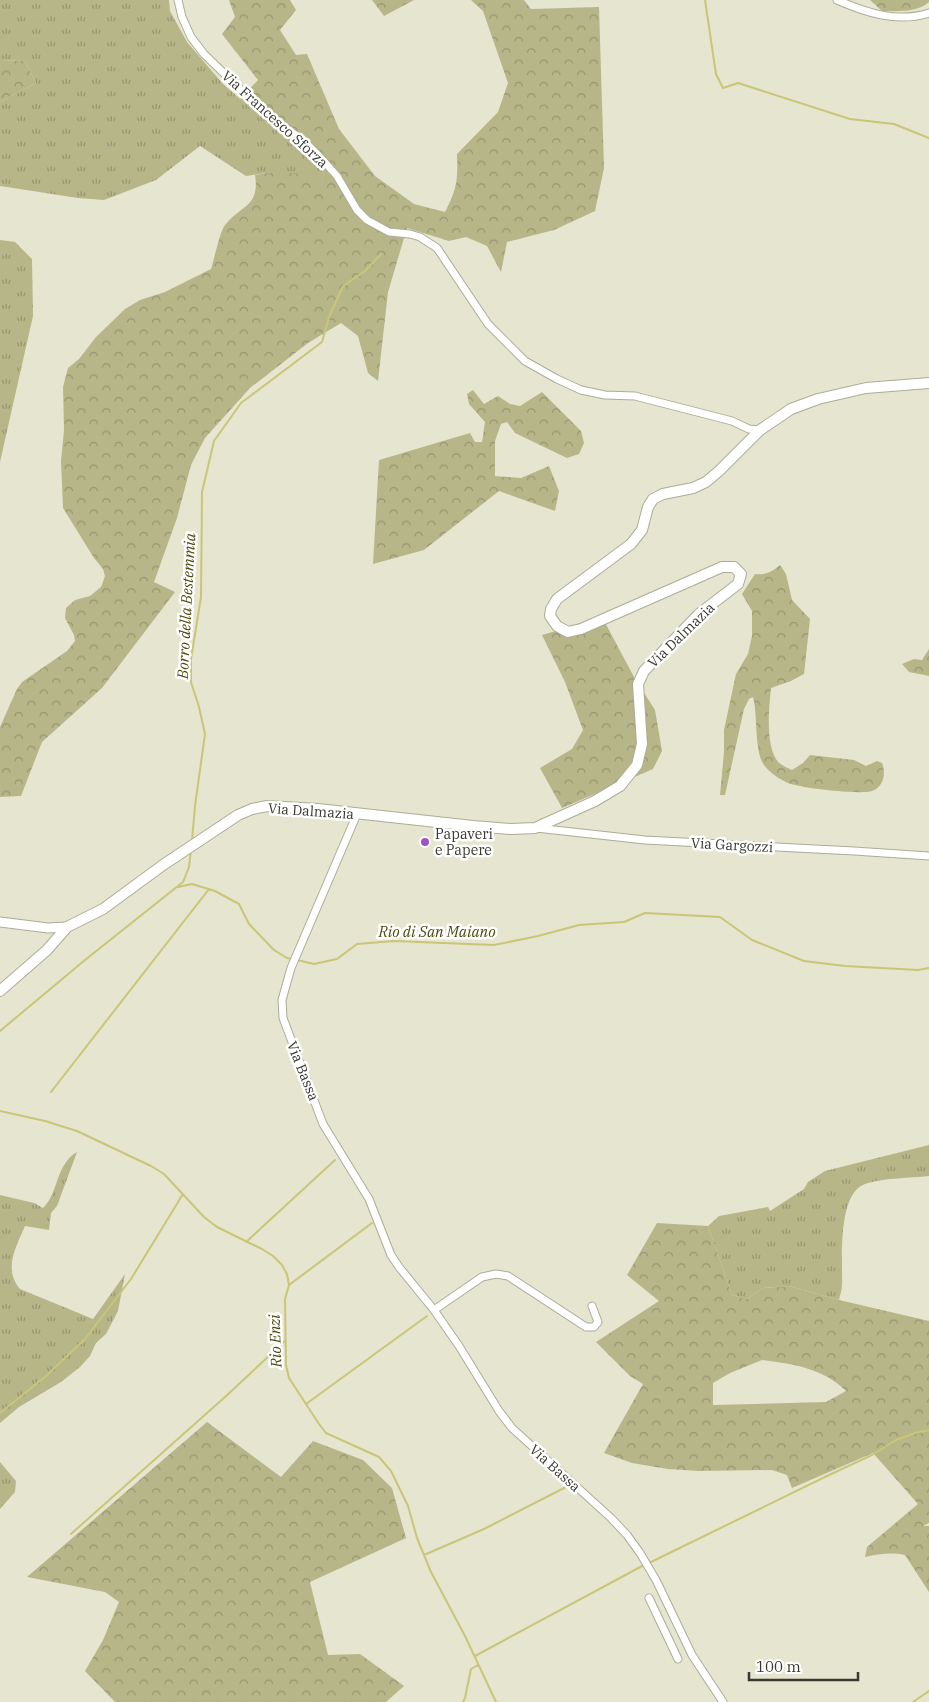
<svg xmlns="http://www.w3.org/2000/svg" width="929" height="1702" font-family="'IBM Plex Serif',serif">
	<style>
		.grass { fill: url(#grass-tufts) }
		.forest { fill: url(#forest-crowns); fill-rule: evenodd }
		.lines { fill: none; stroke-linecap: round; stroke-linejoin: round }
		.stream { stroke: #c9c677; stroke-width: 2 }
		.minor-casing { stroke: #acac97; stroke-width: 9 }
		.tertiary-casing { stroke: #acac97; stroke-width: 11 }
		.secondary-casing { stroke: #acac97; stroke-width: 12 }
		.minor { stroke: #fff; stroke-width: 7 }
		.tertiary { stroke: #fff; stroke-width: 9 }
		.secondary { stroke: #fff; stroke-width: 10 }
		.poi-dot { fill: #a452c1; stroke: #fff; stroke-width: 2 }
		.labels { text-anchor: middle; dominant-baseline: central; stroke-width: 5; stroke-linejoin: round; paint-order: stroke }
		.street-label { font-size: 14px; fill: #383830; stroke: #fff }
		.poi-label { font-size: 14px; fill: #383830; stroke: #fff; text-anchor: start }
		.water-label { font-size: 15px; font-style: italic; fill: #4c490b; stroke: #fff }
	</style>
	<defs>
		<pattern id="grass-tufts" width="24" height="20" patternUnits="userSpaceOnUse" patternTransform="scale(1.25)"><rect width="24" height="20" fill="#b7b689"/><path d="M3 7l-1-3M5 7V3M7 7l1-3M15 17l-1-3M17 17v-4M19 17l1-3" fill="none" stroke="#969570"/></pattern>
		<pattern id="forest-crowns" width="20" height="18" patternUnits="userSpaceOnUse" patternTransform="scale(1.25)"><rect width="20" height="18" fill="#b7b689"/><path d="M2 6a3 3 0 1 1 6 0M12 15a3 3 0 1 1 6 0" fill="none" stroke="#969570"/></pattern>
	</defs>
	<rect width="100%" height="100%" fill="#e6e5d0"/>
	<path class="grass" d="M0 0H169L170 11 187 42 223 84 324 172 322 182 273 172 246 176 200 146 156 180 104 200 78 198 0 186V102L36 83 25 61 0 60Z
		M0 240 15 242 32 259 33 316 0 462Z
		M929 1145V1176C909 1178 887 1178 868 1183 836 1190 843 1261 842 1285 842 1290 840 1295 839 1300L789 1286 763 1288 747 1299 732 1295 708 1226 719 1216 768 1207 770 1211 804 1189 808 1182 825 1171Z
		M77 1152 57 1206 51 1213 49 1230 25 1226C16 1247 3 1269 20 1289L93 1319 125 1274 118 1311 106 1334 96 1343 90 1356 80 1367 61 1382 19 1407 0 1423V1195L34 1203 43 1208C59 1193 55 1165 77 1152Z
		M0 1462 16 1481 15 1492 0 1509Z"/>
	<path class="forest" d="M229 0H290L296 10 280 30 296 55 307 54 339 129 375 176 414 204 445 212C457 189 458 180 457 154L498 112 508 83 483 11 471 0H524L531 9 599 7 604 168 595 211 554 230 507 242 501 272 487 246 466 237 449 241 407 228 388 292 378 381 368 373 358 336 341 323 308 343 250 388 205 438 191 465 177 518 154 582 175 592 102 688 42 742 21 796 0 797V727L17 689 22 682 67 651 75 641 74 635 65 618 66 608 75 600 90 596 101 587 105 576 103 569 94 558 63 508 61 461 64 430 63 387 68 368 79 359 96 337 125 309 140 300 165 292 211 269C214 260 220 231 225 225 241 205 260 207 255 175L273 172 304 174 322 181 324 172 240 99 258 80 222 34 235 17Z
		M372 0H414L384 16Z
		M870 0H929V2C917 13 897 11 882 11Z
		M0 60 25 61 36 83 0 102Z
		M473 390 484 404 498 396 510 404 520 406 542 392 581 431 584 443 579 454 567 458 515 433 507 422 501 424 495 441V476L521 478 549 466 559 491 555 511 499 491 424 550 373 564 379 460 470 433 475 442H482L485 422 469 404 467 394Z
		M780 565 786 574 792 600 810 619 804 674 791 681 771 688C769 708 765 745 778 762 781 765 788 768 792 770L803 763 810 755 854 760 866 766 877 761 882 763C886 773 884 787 872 791 860 795 800 788 788 783 779 779 769 772 764 765 754 751 758 715 753 697L749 699 744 709 725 795H720L724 752V730L736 674 748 654 752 636V611L742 594 755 574C765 575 771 573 780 565Z
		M601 615 634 677 655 710 662 751 653 769 562 808 540 768 572 749 583 730 565 682 542 635 573 626Z
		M929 649V676L909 672 902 664 914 659 922 660Z
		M657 1223 708 1226 732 1295 747 1299 763 1288 789 1286 839 1300 929 1321V1523L923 1526H929V1592L905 1555C891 1552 879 1554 865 1557L867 1547 918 1504 873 1453 792 1488 787 1475 772 1470 698 1471 668 1469 632 1463 604 1453 643 1384 630 1376 596 1342 659 1301 627 1275ZM762 1360C793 1364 823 1368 846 1391L826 1402 713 1405V1383L730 1373Z
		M207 1422 281 1477 313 1441 363 1460 392 1488 406 1538 310 1582 328 1655 360 1654 404 1686 386 1702H115L85 1671 103 1640 119 1602 105 1592 27 1577Z"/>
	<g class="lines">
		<path class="stream" d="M705 0 716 74 723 88 738 83 850 119 894 124 929 138
			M192 840 195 806 205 734 199 707 191 682V659L201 597 202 492 214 441 241 403 322 342 329 317 343 286 365 271 381 254
			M178 887 192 884 215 891 239 904 249 924 274 950 287 958 293 959
			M297 960 314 964 337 959 357 944 394 941 494 945 538 936 579 925 624 922 645 913 720 917 752 940 804 961 845 966 918 970 929 968
			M0 1031 85 960 183 882 189 867 191 850
			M51 1092 209 889
			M0 1111 45 1121 77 1131 151 1166 164 1174 204 1217 217 1227 262 1249 273 1256 282 1265 287 1274 289 1285 285 1299 286 1365 289 1378 319 1424 326 1433 379 1457 391 1471 408 1506 417 1538 431 1572 465 1636 496 1702
			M246 1242 335 1160
			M289 1285 372 1223
			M306 1404 427 1316
			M0 1413 46 1376 85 1339 131 1279 183 1194
			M71 1534 225 1397 285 1341
			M424 1555 484 1529 568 1486
			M649 1563 829 1475 872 1455 896 1440 915 1433 929 1430
			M475 1656 644 1565
			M463 1702 465 1698 471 1669 478 1665
			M913 1702 929 1691"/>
		<defs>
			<path id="minor" d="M178 0 182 17 191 37 204 54 264 112 304 141 319 156 337 176 357 210 367 220 389 232 410 234 420 237 437 248 488 324 525 361 557 379 581 390 605 395 635 396 732 421 749 429 760 430
				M837 0C867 13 897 23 929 13
				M357 814 291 968 282 1000 283 1018 323 1124 369 1199 391 1255 399 1267 434 1310 459 1346 499 1411 512 1428 611 1518 627 1535 640 1553 656 1580 692 1655 723 1702
				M536 828 645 840 854 851 929 856
				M434 1310 482 1277 496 1274 508 1276 586 1327H594L598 1322 592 1306
				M649 1598 678 1659"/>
			<path id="tertiary" d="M0 922 48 928 67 927"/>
			<path id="secondary" d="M0 991 47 950 67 927 103 909 163 865 238 815 252 809 267 806 318 809 473 826 511 829 535 828 595 801 620 786 637 765 642 744 638 684 644 671 699 614 738 584 741 574 734 567H722L581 629 568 632 557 626 550 616 551 609 557 599 631 544 642 530 648 507 653 499 663 494 693 488 706 482 719 471 760 430 791 409 818 399 866 388 929 383"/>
		</defs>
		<use href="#minor" class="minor-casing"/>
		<use href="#tertiary" class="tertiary-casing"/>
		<use href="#secondary" class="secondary-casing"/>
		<use href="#minor" class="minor"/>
		<use href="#tertiary" class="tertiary"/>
		<use href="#secondary" class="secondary"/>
	</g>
	<circle class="poi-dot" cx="425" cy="842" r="5"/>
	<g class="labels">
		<g class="street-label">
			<text transform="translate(275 119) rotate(42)">Via Francesco Sforza</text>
			<text transform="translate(681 635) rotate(-44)">Via Dalmazia</text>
			<text transform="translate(311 811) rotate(4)">Via Dalmazia</text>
			<text transform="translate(732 845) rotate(3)">Via Gargozzi</text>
			<text transform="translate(303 1071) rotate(68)">Via Bassa</text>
			<text transform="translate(555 1468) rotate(42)">Via Bassa</text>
		</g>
		<g class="poi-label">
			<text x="435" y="834">Papaveri<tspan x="435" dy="16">e Papere</tspan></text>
		</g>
		<g class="water-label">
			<text transform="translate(186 606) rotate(-87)">Borro della Bestemmia</text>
			<text x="437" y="931">Rio di San Maiano</text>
			<text transform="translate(275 1341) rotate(-92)">Rio Enzi</text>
		</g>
	</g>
	<path d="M749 1672v8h109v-8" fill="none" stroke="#383830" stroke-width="2.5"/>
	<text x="756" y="1672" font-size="15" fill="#383830" stroke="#ffffff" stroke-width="4" paint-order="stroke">100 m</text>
</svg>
